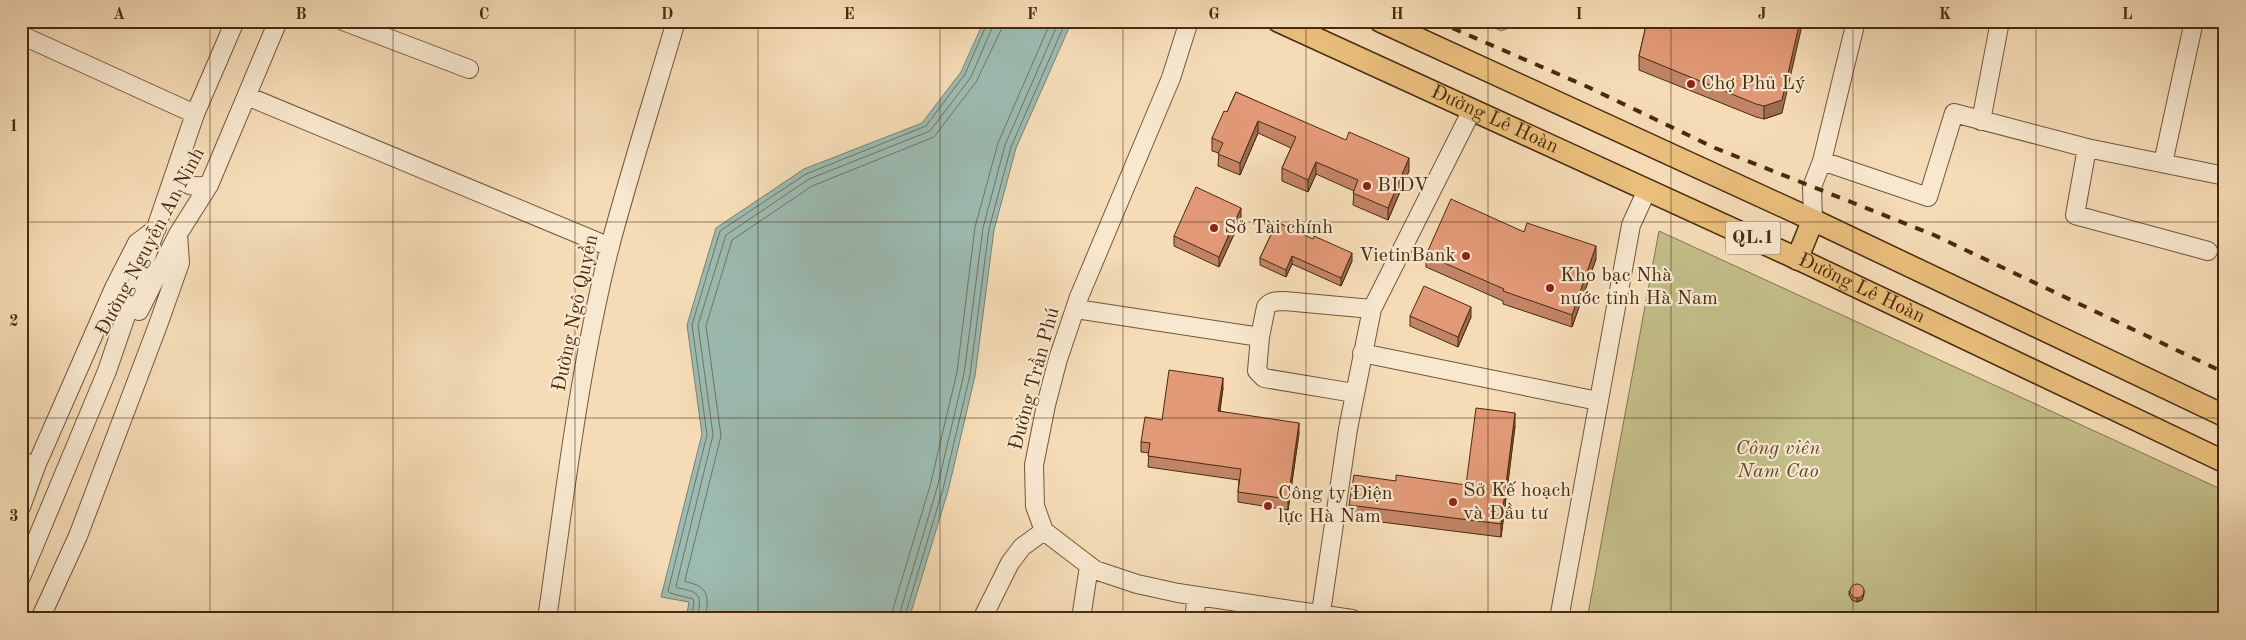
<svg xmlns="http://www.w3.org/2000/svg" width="2246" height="640" font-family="'Old Standard TT',serif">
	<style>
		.green { fill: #c3be89; stroke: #85744a }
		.water { fill: #9cbbb2; stroke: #7a8170 }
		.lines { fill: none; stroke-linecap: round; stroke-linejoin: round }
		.shore { stroke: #72735f; stroke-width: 1 }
		.minor-casing { stroke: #725737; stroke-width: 20 }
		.major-casing { stroke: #472b0c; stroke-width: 24 }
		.minor { stroke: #f8e8d0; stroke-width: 18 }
		.major { stroke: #eabe7c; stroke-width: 21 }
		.rail { stroke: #472b0c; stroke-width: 4; stroke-dasharray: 9 9; stroke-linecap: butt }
		.wall { fill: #c28466; stroke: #472b0c }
		.shaded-wall { fill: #9e6b53; stroke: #472b0c }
		.building { fill: #e29977; stroke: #472b0c }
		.grid { fill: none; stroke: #472b0c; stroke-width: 1; stroke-opacity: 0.55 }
		.poi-dot { fill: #8f2418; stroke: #f8e8d0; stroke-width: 2 }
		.labels { text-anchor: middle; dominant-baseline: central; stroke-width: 4.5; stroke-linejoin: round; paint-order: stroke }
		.shield { fill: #f8e8d0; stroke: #7c6447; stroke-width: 1 }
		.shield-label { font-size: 19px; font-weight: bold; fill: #472b0c }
		.poi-label { font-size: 20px; fill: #472b0c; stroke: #f8e8d0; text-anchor: start }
		.street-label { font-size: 20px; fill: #472b0c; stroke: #f8e8d0 }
		.park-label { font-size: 20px; font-style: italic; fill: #604825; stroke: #f8e8d0 }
		.neatline { fill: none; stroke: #472b0c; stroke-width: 2 }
		.grid-label { font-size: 16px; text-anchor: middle; font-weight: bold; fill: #472b0c }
	</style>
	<rect width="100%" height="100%" fill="#f5dcb7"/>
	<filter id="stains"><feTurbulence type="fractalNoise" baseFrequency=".004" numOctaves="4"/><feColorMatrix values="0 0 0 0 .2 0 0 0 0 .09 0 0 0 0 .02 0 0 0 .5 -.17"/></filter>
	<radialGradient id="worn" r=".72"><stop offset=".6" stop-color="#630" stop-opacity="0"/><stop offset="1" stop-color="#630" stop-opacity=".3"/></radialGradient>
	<path class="green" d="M1659 231 2225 491V619H1616L1588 614Z"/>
	<path class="water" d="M984 21H1072L1016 148 994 230 975 376 948 491 909 619H686L689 602 661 597 702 434 687 325 716 228 804 169 922 123 961 72Z
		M1480 21H1528L1501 31Z"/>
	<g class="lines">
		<path class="shore" d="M691 619 694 603 693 599 670 593 668 591 707 435 692 325 720 231 806 174 926 126 965 74 988 21
			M697 619C702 596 701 592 678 588L676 586 713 435 698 325 726 235 809 179 930 131 971 77 995 21
			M705 619C709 599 710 586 686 582L685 580 721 436 706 326 732 240 812 186 934 137 976 82 1001 30 1002 21
			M890 619 930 486 957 372 975 227 998 143 1051 21
			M898 619 937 488 964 374 983 228 1005 145 1059 21
			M904 619 943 489 970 375 989 229 1011 147 1066 21"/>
		<defs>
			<path id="minor" d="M343 21 469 69
				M1189 21 1171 78 1079 297 1058 359 1046 405 1034 465 1035 506 1044 531 1095 570 1137 584 1178 593 1352 619
				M21 35 195 114
				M247 96 610 247
				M1981 121 2000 21
				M2087 148 2075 215 2208 251
				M1822 161 1928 197 1954 113 2087 148 2225 176
				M2163 163 2194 21
				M175 173C184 186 194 188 209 185
				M1813 220 1812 187 1822 161 1856 21
				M1076 309 1260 337
				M139 311 178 234 209 185 278 21
				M1362 353 1598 401
				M1354 393 1264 378 1257 371 1260 337 1266 307C1270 301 1277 301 1284 301L1372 309
				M21 461 36 466
				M21 507 36 466 114 288 137 243 157 228
				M21 577 107 371 195 114 235 21
				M40 619 78 536 158 325 180 263 178 234
				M547 619C565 495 579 368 610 246 630 171 654 96 676 21
				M982 619 1010 563 1022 547 1044 531
				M1081 619 1089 566
				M1194 619 1197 596
				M1320 619 1348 429 1372 309 1472 110
				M1559 619 1631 225 1647 190"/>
			<g id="major">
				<path id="s1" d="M1278 21 1809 264 2225 462"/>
				<path d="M1380 21 1813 220 2225 416"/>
				<path d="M1797 259 1813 220"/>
			</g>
		</defs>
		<use href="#minor" class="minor-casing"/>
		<use href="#major" class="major-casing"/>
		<use href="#minor" class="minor"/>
		<use href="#major" class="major"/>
		<path class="rail" d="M1436 21 1588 87 1715 148 1934 235 2225 373"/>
	</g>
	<path class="wall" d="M1647 21 1782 113 1764 119 1756 117 1639 70V56Z
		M1236 92 1409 171 1388 220 1353 205 1354 191 1316 174 1308 192 1282 181V168L1291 148 1258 133 1240 175 1218 166 1219 153 1212 151V138L1227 112Z
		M1241 219 1219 267 1174 246V236Z
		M1277 222 1352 261 1341 286 1292 264 1286 277 1260 265V258Z
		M1524 232 1596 259 1572 327 1503 304V301L1426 267V255Z
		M1410 316 1471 317 1458 347 1410 326Z
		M1223 388 1220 411 1299 433 1288 510 1238 502V492L1239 480 1148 467 1149 453 1141 452V442L1162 420Z
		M1515 426 1501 537 1349 518V505L1396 481 1466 485Z
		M1849 591 1864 594 1862 600 1857 602 1852 600 1849 595Z"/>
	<path class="shaded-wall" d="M1800 21H1803L1782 113 1764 119V106Z
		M1258 121V133L1240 175V163Z
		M1409 158V171L1388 220V208Z
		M1316 162V174L1308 192V180Z
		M1241 208V219L1219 267V257Z
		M1596 246V259L1572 327V315Z
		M1352 253V261L1341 286V278Z
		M1292 256V264L1286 277V270Z
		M1471 307V317L1458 347V337Z
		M1223 378V388L1218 421V411Z
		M1515 413V426L1501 537V524Z
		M1299 423V433L1288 510V499Z
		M1864 590V594L1862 600 1857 602V598Z"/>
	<path class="building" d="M1647 21H1800L1782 100 1764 106 1756 104 1639 56Z
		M1236 92 1346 140 1349 132 1409 158 1388 208 1353 193 1358 180 1316 162 1308 180 1282 168 1296 137 1258 121 1240 163 1218 154 1223 143 1212 138 1224 111 1227 112Z
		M1196 187 1241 208 1219 257 1174 236Z
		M1451 199 1524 232 1527 223 1596 246 1572 315 1503 291 1504 289 1426 255Z
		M1277 222 1313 239 1314 236 1352 253 1341 278 1292 256 1286 270 1260 258Z
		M1424 286 1471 307 1458 337 1410 316Z
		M1169 370 1223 378 1218 411 1299 423 1288 499 1238 492 1241 469 1148 456 1150 443 1141 442 1145 417 1162 420Z
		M1476 408 1515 413 1501 524 1349 505 1354 475 1396 481V475L1466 485Z
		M1850 591a7 7 0 1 1 14 0a7 7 0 1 1-14 0Z"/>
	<path class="grid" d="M210 21V619M393 21V619M575 21V619M758 21V619M940 21V619M1123 21V619M1306 21V619M1488 21V619M1671 21V619M1853 21V619M2036 21V619M21 222H2225M21 418H2225"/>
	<g class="poi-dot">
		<circle cx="1691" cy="84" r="5"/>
		<circle cx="1367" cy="186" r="5"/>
		<circle cx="1214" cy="228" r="5"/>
		<circle cx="1466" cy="256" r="5"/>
		<circle cx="1550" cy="288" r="5"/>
		<circle cx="1453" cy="502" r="5"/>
		<circle cx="1268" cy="506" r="5"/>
	</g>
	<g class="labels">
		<rect class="shield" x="1725.5" y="221.5" width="55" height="33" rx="4"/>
		<g class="shield-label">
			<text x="1753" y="238">QL.1</text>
		</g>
		<g class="poi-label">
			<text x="1701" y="84">Chợ Phủ Lý</text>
			<text x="1377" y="186">BIDV</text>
			<text x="1224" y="228">Sở Tài chính</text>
			<text x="1456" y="256" text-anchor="end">VietinBank</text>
			<text x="1560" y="276">Kho bạc Nhà<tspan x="1560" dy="23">nước tỉnh Hà Nam</tspan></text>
			<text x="1463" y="491">Sở Kế hoạch<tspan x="1463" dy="23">và Đầu tư</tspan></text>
			<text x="1278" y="494">Công ty Điện<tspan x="1278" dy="23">lực Hà Nam</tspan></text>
		</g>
		<g class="street-label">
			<text stroke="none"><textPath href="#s1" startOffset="238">Đường Lê Hoàn</textPath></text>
			<text transform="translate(151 242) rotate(-62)">Đường Nguyễn An Ninh</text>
			<text stroke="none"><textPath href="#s1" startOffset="642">Đường Lê Hoàn</textPath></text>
			<text transform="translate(576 313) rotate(-78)">Đường Ngô Quyền</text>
			<text transform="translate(1035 379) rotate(-75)">Đường Trần Phú</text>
		</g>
		<g class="park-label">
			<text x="1778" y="449">Công viên<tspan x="1778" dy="23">Nam Cao</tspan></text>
		</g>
	</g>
	<rect width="2246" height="640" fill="none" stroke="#f5dcb7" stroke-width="55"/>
	<rect x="28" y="28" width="2190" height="584" class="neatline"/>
	<g class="grid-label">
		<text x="119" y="19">A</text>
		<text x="301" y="19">B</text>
		<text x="484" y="19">C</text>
		<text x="667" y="19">D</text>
		<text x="849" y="19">E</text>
		<text x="1032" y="19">F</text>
		<text x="1214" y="19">G</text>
		<text x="1397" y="19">H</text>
		<text x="1579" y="19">I</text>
		<text x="1762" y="19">J</text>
		<text x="1945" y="19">K</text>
		<text x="2127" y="19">L</text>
		<text x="14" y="131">1</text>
		<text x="14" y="326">2</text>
		<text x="14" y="521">3</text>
	</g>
	<rect width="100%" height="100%" filter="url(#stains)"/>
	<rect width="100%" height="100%" fill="url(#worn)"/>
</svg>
